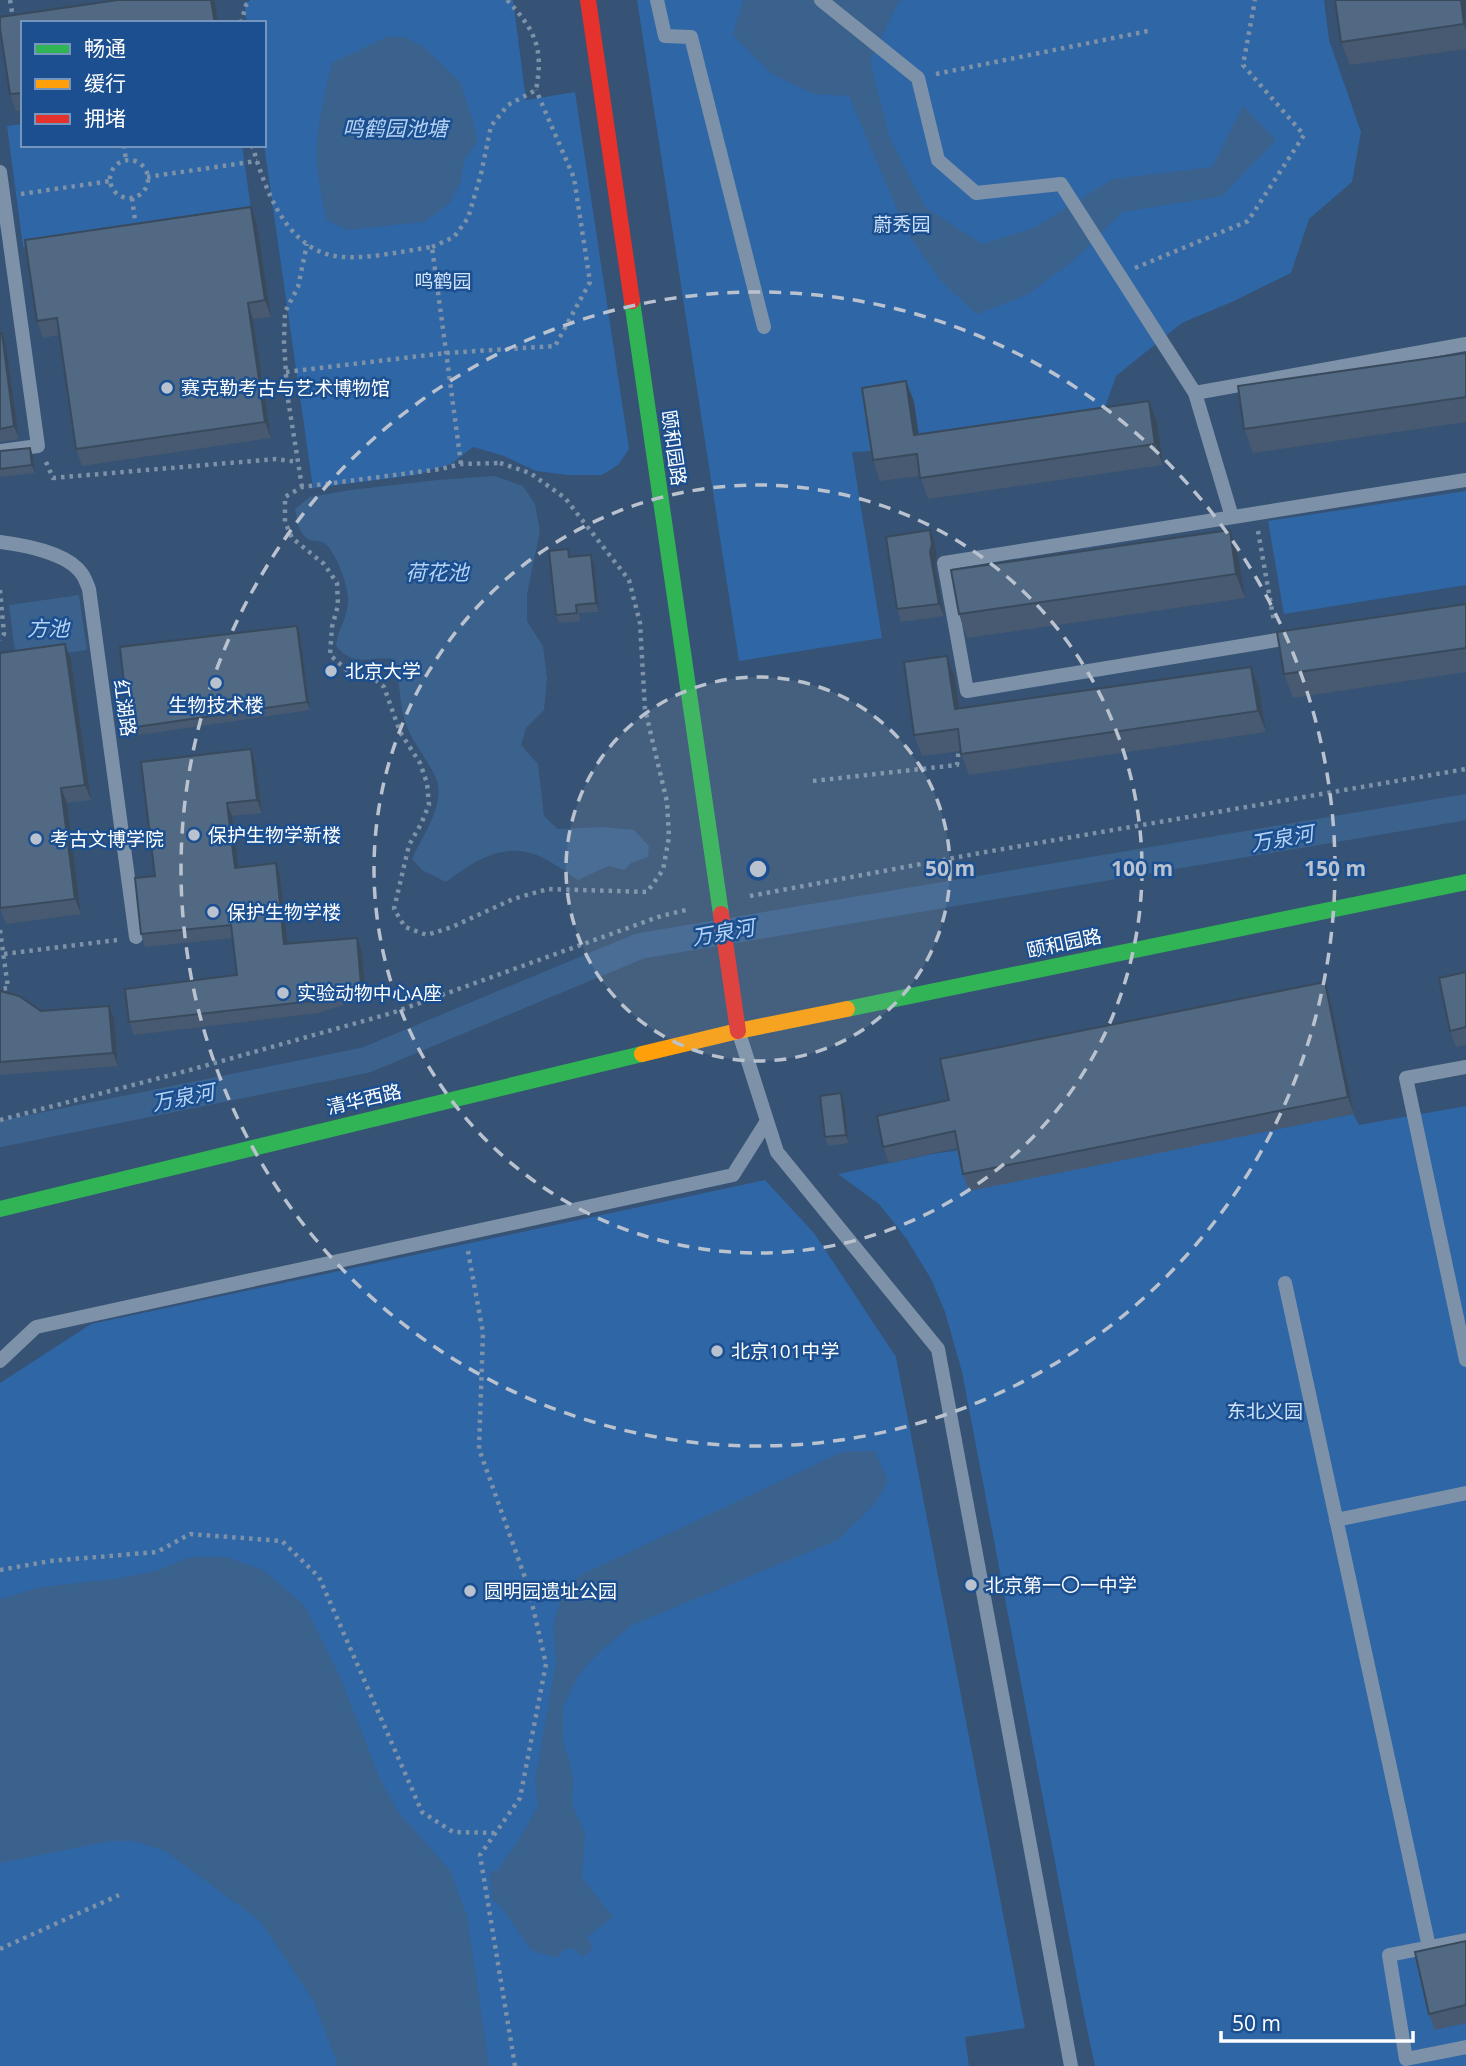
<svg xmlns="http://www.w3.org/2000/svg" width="1466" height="2066" font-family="'Open Sans','Noto Sans SC',sans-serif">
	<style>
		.green { fill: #2f66a5 }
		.water { fill: #3b618d }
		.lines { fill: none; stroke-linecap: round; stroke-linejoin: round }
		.canal { stroke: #3b618d; stroke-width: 26 }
		.path { stroke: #7d92a8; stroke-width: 4.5; stroke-dasharray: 3.5 5; stroke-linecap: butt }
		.lane { stroke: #7d92a8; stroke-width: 14 }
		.fast { stroke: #30b455; stroke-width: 16 }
		.slow { stroke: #ff9f0a; stroke-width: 16 }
		.jam { stroke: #e5322d; stroke-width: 16 }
		.wall { fill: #475a72 }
		.shaded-wall { fill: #394a5c }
		.building { fill: #526984; stroke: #394a5c; stroke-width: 2 }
		.ring { fill: none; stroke: #b9c2ce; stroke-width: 3.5; stroke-dasharray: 12 9 }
		.poi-dot { fill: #b9c2ce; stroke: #1b4f8f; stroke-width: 2.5 }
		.labels { text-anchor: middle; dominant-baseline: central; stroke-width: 5; stroke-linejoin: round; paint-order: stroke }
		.park-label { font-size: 19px; fill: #cfe3fa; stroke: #1b4f8f }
		.poi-label { font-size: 19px; fill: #fff; stroke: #1b4f8f; text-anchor: start }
		.street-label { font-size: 19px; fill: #fff; stroke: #1b4f8f }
		.water-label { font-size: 21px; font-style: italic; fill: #b5d3f5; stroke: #1b4f8f }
		.centre { fill: #b9c2ce; stroke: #1b4f8f; stroke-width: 3.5 }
		.ring-label { font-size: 21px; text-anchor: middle; font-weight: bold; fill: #b9c2ce; stroke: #1b4f8f; stroke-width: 5; stroke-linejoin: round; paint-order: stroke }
	</style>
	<rect width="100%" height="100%" fill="#365274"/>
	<path class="green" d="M251 0H513L526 100 575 92 629 449 618 465 602 475H568L536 471 504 456 473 447 451 464 415 475 313 488 264 145V23H247L244 3Z
		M637 0H1324L1329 40 1361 132 1352 182 1309 219 1291 273 1234 301 1182 323 1116 376 1103 413 931 448 852 452 882 638 739 661Z
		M23 124V145H242L252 216 23 247 7 126Z
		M1466 491V585L1284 614 1268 521Z
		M1466 1106V2066H1095L1084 2015 962 1372 945 1312 931 1279 906 1238 879 1204 838 1174 932 1154 961 1150 970 1190 1353 1114 1359 1125Z
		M765 1180 814 1233 896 1357 1025 2028 965 2037 969 2066H0V1383L91 1324Z"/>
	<path class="water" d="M743 0H906L899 1 870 61 890 139 925 207 982 244 1034 228 1113 179 1212 167 1243 106 1276 140 1222 196 1122 212 1075 259 1027 295 977 314 940 280 906 230 849 96 813 94 771 73 733 35Z
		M389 36 405 37 425 48 460 82 473 121 477 142 465 159 460 183 450 203 424 222 347 230 327 220C321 196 315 168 317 144 319 117 326 89 332 63Z
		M495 476 523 486 535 504 540 531 527 594V621L543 646 547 679 544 710 526 728 521 745 538 764 544 816 558 829 604 827 634 830 649 846 648 857 631 863 624 870 608 866 578 880C564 871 547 857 530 853 498 844 470 864 446 882L422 870 412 859C423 834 449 801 434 774 426 758 414 744 407 727 398 705 402 681 392 659 367 656 355 668 336 646 337 630 349 616 348 598 348 585 335 550 324 543 319 540 312 542 308 539 298 533 297 519 295 509L310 497 350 490 437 480Z
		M79 595 87 650 16 660 9 605Z
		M875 1451 888 1481 875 1504 838 1540 632 1625 597 1654 578 1676 563 1707V1741L573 1775 572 1804 585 1833 582 1878 613 1917 587 1937 593 1948 583 1957 573 1948 563 1950 557 1958 531 1950 499 1904 492 1900 490 1871H497L520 1838 538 1806 535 1780 556 1663 553 1625 563 1592 581 1575 842 1452Z
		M191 1557H226L263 1570 305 1606 339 1674 380 1779 399 1813 450 1870 467 1916 489 2066H338L314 2002 260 1921 165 1851 134 1841H110L0 1863V1599L41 1587 115 1579 155 1571Z"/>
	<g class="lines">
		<path class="canal" d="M0 1134 366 1060 640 946 1466 807"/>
		<path class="path" d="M10 0 13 18
			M241 23 246 5 251 0
			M936 74 1148 31
			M124 145 126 161
			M252 145C264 185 283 243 330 255 358 262 402 251 432 247L461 464
			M110 179a19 19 0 1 1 38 0a19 19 0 1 1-38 0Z
			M147 177 257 161
			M21 194 110 181
			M132 198 136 228
			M432 247 454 237 468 218 481 174 491 126 508 105 536 90C544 48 535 30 507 0
			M1135 268 1248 221 1304 135 1243 65 1255 0
			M286 372 446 353 555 346 590 282 574 178 536 90
			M46 462 53 478 276 459 298 462
			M500 463 530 473 565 498 629 580 640 623 645 709 667 802 669 837 663 870 647 892 548 889 513 899 452 927 427 935 405 927 394 909 409 845 421 824 429 805 427 783 420 763 400 732 384 687 370 675 349 672 330 655 332 627 338 605 337 583 324 564 292 538 285 522V497L302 487 441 469 461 464Z
			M302 487 287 393 284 341 285 312 298 287 307 244
			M1258 531 1274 622
			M0 590 4 634 0 640
			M813 781 957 765 959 748
			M750 896 980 853 1466 769
			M0 930 8 988 0 989
			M4 954 117 940
			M0 1120 190 1070 392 1013 661 916 690 909
			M468 1251 483 1333 479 1449 528 1586 546 1664 520 1798 480 1855 515 2066
			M0 1570 50 1561 157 1552 190 1534 282 1541 319 1577 422 1812 453 1832 494 1833
			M0 1949 119 1895"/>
		<path class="lane" d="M657 0 665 36 691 37 764 327
			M821 0 918 78 938 160 976 193 1061 184 1195 393 1232 517
			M0 172 38 446 0 451
			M1195 393 1466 344
			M0 542C24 545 68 553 82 574 85 578 87 584 89 589L136 937
			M1295 637 967 691 944 563 1466 480
			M739 1033 777 1152 938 1349 1071 2066
			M1466 1067 1406 1078 1466 1360
			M1285 1283 1429 1947
			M0 1361 36 1327 733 1175 767 1121
			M1336 1520 1466 1493
			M1466 1940 1389 1955 1406 2059 1466 2047"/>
		<path class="fast" d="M632 301 721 914
			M847 1009 1466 882
			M0 1209 642 1054"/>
		<path class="slow" d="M642 1054 738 1031 847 1009"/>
		<path class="jam" d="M588 0 632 301
			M721 914 738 1031"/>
	</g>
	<path class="wall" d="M118 0H214L218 23H23V110L16 111 10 94 0 28V17Z
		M1335 0H1465L1466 4V49L1350 65 1341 42Z
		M251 207 257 224 271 317 253 319 271 438 82 466 76 449 59 335 43 338 37 321Z
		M0 333H2L6 346 19 439 0 442Z
		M1466 353V422L1253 453 1244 429Z
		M906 381 914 402 918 434 1157 422 1163 465 928 499 920 476 880 481 873 460Z
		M30 448 33 456 35 473 0 477V451Z
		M930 530 935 543 937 557 935 565 944 616 901 622 897 609Z
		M1230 530 1238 554 1245 598 967 638 959 614Z
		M591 555 594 564 599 612 579 613 580 621 559 623 556 615 571 557Z
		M1466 604V672L1293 698 1284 674Z
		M297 626 300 635 310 710 132 736 129 728Z
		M71 660 91 800 67 803 81 914 6 924 0 908Z
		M1251 667 1259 688 1266 732 969 775 960 751 922 756 914 735 955 678 960 709Z
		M255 762 262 813 232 816 238 867 276 863 280 876 287 944 357 938 362 951 366 998 318 1013 134 1035 129 1022 237 975 233 938 145 947 141 934 155 876Z
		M1466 972V1045L1456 1047 1450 1031Z
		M0 991 41 1011 109 1006 114 1019 118 1066 0 1075Z
		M1330 999 1354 1114 969 1191 963 1174 958 1148 889 1163 883 1147 949 1100Z
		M844 1102 849 1143 828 1146 825 1137Z
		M1466 1941V2023L1435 2030 1429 2014Z"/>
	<path class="shaded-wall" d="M211 0H214L215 3 218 23H215Z
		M1461 0H1465L1466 4V30L1464 24Z
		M251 207 257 224 271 317 265 300Z
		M248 303 253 319 271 438 265 422Z
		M2 333 6 346 19 439 14 426Z
		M906 381 914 402 922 456 914 435Z
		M1149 401 1157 422 1163 465 1155 444Z
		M30 448 33 456 35 473 32 465Z
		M930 530 935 543 937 557 935 565 944 616 939 604 930 552Z
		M1230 530 1238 554 1245 598 1236 574Z
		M591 555 594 564 599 612 596 603Z
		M297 626 300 635 310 710 307 702Z
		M65 644 71 660 91 800 85 785Z
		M947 656 955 678 963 731 955 709Z
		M1251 667 1259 688 1266 732 1258 711Z
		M251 749 255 762 262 813 257 800Z
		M61 788 67 803 81 914 75 899Z
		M227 803 232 816 240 880 235 868Z
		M276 863 280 876 289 957 284 944Z
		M357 938 362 951 366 998 361 985Z
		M1325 982 1330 999 1354 1114 1348 1097Z
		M109 1006 114 1019 118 1066 113 1053Z
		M841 1093 844 1102 849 1143 846 1135Z"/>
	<path class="building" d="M118 0H211L215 23H23V93L10 94 0 28V17Z
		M1335 0H1461L1464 24 1341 42Z
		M251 207 265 300 248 303 265 422 76 449 57 318 37 321 25 240Z
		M0 333H2L14 426 0 429Z
		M1466 353V397L1244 429 1238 386Z
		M906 381 914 435 1149 401 1155 444 920 478 917 454 873 460 862 388Z
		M30 448 32 465 0 469V451Z
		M930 530 932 544 930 552 939 604 897 609 886 537Z
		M1230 530 1236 574 959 614 951 570Z
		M568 549 569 557 591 555 596 603 576 605 577 613 556 615 549 551Z
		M1466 604V648L1284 674 1277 632Z
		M297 626 307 702 129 728 120 647Z
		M65 644 85 785 61 788 75 899 0 908V653Z
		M947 656 955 709 1251 667 1258 711 961 754 958 729 914 735 904 662Z
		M251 749 257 800 227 803 235 868 276 863 284 944 357 938 361 985 313 1001 129 1022 125 989 237 975 231 925 141 934 135 878 155 876 141 762Z
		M1466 972V1027L1450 1031 1439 978Z
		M1325 982 1348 1097 963 1174 955 1131 883 1147 877 1116 949 1100 940 1059Z
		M0 991 19 996 41 1011 109 1006 113 1053 0 1062Z
		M841 1093 846 1135 825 1137 820 1096Z
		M1466 1941V2005L1429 2014 1415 1952Z"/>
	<circle cx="758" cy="869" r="192" fill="#b9c2ce" fill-opacity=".12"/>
	<g class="ring">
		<circle cx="758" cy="869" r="192"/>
		<circle cx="758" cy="869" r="384"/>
		<circle cx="758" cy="869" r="577"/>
	</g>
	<g class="poi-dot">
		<circle cx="167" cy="388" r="7"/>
		<circle cx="331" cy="671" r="7"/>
		<circle cx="216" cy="683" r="7"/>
		<circle cx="194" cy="835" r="7"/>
		<circle cx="36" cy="839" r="7"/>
		<circle cx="213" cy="912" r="7"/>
		<circle cx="283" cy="993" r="7"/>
		<circle cx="717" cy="1351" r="7"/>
		<circle cx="971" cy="1585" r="7"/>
		<circle cx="470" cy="1591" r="7"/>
	</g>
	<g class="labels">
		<g class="park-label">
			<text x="902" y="224">蔚秀园</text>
			<text x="443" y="281">鸣鹤园</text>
			<text x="1265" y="1411">东北义园</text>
		</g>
		<g class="poi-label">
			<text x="181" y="388">赛克勒考古与艺术博物馆</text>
			<text x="345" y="671">北京大学</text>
			<text x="216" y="705" text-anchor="middle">生物技术楼</text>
			<text x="208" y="835">保护生物学新楼</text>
			<text x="50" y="839">考古文博学院</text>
			<text x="227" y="912">保护生物学楼</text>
			<text x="297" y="993">实验动物中心A座</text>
			<text x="731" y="1351">北京101中学</text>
			<text x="985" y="1585">北京第一〇一中学</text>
			<text x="484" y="1591">圆明园遗址公园</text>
		</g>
		<g class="street-label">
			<text transform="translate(674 448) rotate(82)">颐和园路</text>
			<text transform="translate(125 708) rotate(82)">红湖路</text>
			<text transform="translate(1064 943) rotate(-12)">颐和园路</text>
			<text transform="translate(364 1099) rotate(-13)">清华西路</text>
		</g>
		<g class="water-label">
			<text x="395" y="128">鸣鹤园池塘</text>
			<text x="437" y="572">荷花池</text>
			<text x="48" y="628">方池</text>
			<text transform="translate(1282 838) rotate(-10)">万泉河</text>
			<text transform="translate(723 932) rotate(-10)">万泉河</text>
			<text transform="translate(183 1097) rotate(-11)">万泉河</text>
		</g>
	</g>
	<circle cx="758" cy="869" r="10" class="centre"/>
	<g class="ring-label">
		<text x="950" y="876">50 m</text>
		<text x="1142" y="876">100 m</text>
		<text x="1335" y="876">150 m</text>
	</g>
	<rect x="21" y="21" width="245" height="126" fill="#1b4f8f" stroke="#7695bc" stroke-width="2"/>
	<rect x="35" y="44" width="35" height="10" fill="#30b455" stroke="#7695bc" stroke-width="2"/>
	<text x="84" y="56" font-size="21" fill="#ffffff">畅通</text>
	<rect x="35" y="79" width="35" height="10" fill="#ff9f0a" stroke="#7695bc" stroke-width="2"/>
	<text x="84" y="91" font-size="21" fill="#ffffff">缓行</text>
	<rect x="35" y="114" width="35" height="10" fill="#e5322d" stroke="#7695bc" stroke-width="2"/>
	<text x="84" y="126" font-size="21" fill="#ffffff">拥堵</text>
	<path d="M1221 2031v10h192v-10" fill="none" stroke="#ffffff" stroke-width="3.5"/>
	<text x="1232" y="2031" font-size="21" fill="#ffffff" stroke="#1b4f8f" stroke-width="5" paint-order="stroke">50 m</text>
</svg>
